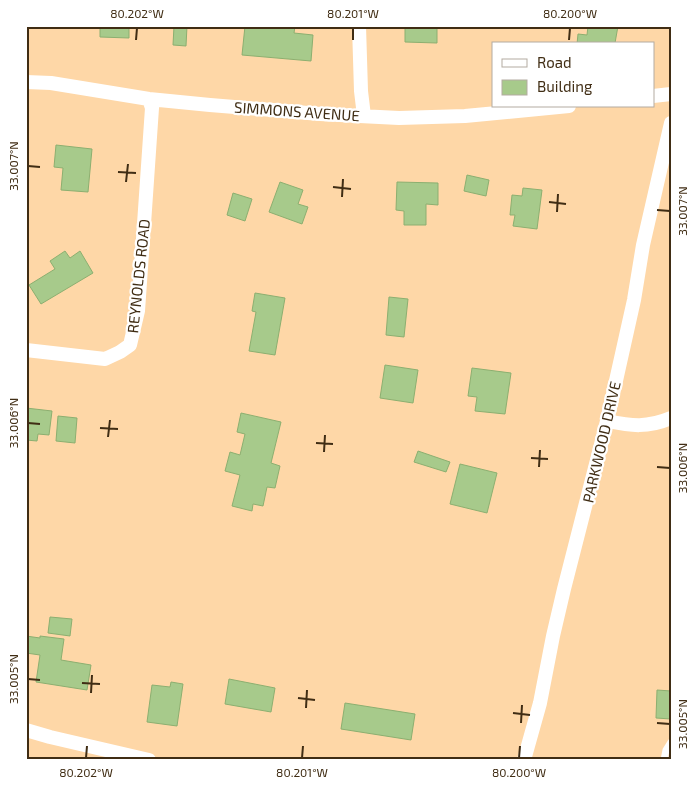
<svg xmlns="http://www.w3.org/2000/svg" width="697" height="786" font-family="'Exo 2',sans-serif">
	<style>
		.building { fill: #a7ca8b; stroke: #8caf70 }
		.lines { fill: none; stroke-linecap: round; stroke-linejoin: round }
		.service { stroke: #fff; stroke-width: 7 }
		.minor { stroke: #fff; stroke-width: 14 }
		.ticks { fill: none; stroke: #402d14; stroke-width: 2 }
		.labels { text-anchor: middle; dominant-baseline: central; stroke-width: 4.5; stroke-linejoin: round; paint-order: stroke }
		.street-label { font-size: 15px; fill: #402d14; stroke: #fff }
		.neatline { fill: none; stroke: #402d14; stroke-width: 2 }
		.ticks-label { font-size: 12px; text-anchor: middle; fill: #402d14 }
	</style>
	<rect width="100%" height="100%" fill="#fed7a7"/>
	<path class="building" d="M100 26H129V38L100 37Z
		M174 26H187L186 46 173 45Z
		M245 26H295L294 33 313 35 311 61 242 55Z
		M405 26H437V43L405 42Z
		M588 26H618L615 43 621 44H577L578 34 587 35Z
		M56 145 92 149 88 192 61 190 63 168 54 167Z
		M467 175 489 180 486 196 464 191Z
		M280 182 303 190 298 204 308 207 302 224 269 212Z
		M397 182 438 183V205L426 204V225H404V211L396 210Z
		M523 188 542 190 537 229 513 226 515 215H510L512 195 522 196Z
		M233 193 252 199 245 221 227 215Z
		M65 251 70 258 80 251 93 273 41 304 29 285 55 269 50 261Z
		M255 293 285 298 275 355 249 351 256 312 252 311Z
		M389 297 408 299 404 337 386 335Z
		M385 365 418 370 413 403 380 398Z
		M472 368 511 373 505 414 475 411 477 397 468 396Z
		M26 408 52 411 49 435 38 434 37 441 26 440Z
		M241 413 281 422 271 463 280 466 275 488 267 487 263 506 253 504 252 511 232 506 240 475 225 471 230 452 240 455 245 434 237 432Z
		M58 416 77 418 75 443 56 441Z
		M418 451 450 462 446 472 414 462Z
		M460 464 497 473 487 513 450 504Z
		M50 617 72 619 70 636 48 633Z
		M26 636 40 638V636L64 639 61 660 91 665 87 690 36 682 40 655 26 653Z
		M229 679 275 688 271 712 225 704Z
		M171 682 183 684 177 726 147 722 152 685 170 687Z
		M657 690 671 691V719L656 718Z
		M345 703 415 714 411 740 341 729Z"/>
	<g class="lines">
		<path class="service" d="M664 760 666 750 671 742"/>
		<path class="minor" d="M359 26 361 91 364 116
			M26 82 51 83 149 99 210 105 320 114 399 118 465 116 569 106
			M653 96 671 94
			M26 350 105 359 120 352 130 345 138 311 152 108 149 99
			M607 421C632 426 647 428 671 418
			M26 730 50 737 149 760
			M524 760 540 703 553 636 564 589 607 421 634 300 643 245 671 123"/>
	</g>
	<path class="ticks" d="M136 40 137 28M353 40V28M569 40 570 28M28 166 40 167M118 172 136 173M126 182 128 164M333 187 351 189M342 197 343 179M549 202 566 204M657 210 670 211M557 212 558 194M28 423 40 424M100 428 118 429M108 437 110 420M316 443 333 444M324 452 325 435M531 458 548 459M539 467 540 450M657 467 670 468M28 679 40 680M82 683 100 684M91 693 92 675M298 698 315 700M306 708 307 690M513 713 530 715M521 723 522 705M657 723 670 724M86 758 87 746M302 758 303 746M519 758 520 746"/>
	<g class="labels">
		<g class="street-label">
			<text transform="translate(297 111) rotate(4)">SIMMONS AVENUE</text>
			<text transform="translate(138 276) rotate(-84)">REYNOLDS ROAD</text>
			<text transform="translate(601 442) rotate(-77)">PARKWOOD DRIVE</text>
		</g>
	</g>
	<rect width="697" height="786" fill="none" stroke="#ffffff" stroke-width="55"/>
	<rect x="492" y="42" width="162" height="65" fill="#ffffff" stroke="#b3aba1"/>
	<rect x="502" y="59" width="25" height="8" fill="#ffffff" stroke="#b3aba1"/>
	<text x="537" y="68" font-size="15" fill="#402d14">Road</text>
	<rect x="502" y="80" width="25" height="15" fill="#a7ca8b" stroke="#b3aba1"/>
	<text x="537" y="92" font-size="15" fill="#402d14">Building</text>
	<rect x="28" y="28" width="642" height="730" class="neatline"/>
	<g class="ticks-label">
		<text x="137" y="18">80.202°W</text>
		<text x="353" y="18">80.201°W</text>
		<text x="570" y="18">80.200°W</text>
		<text transform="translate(14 166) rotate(-90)" y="4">33.007°N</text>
		<text transform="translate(683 211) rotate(-90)" y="4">33.007°N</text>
		<text transform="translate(14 423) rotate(-90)" y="4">33.006°N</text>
		<text transform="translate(683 468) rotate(-90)" y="4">33.006°N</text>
		<text transform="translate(14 679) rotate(-90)" y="4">33.005°N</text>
		<text transform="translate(683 724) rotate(-90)" y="4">33.005°N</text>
		<text x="86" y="777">80.202°W</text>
		<text x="302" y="777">80.201°W</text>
		<text x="519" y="777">80.200°W</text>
	</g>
</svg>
